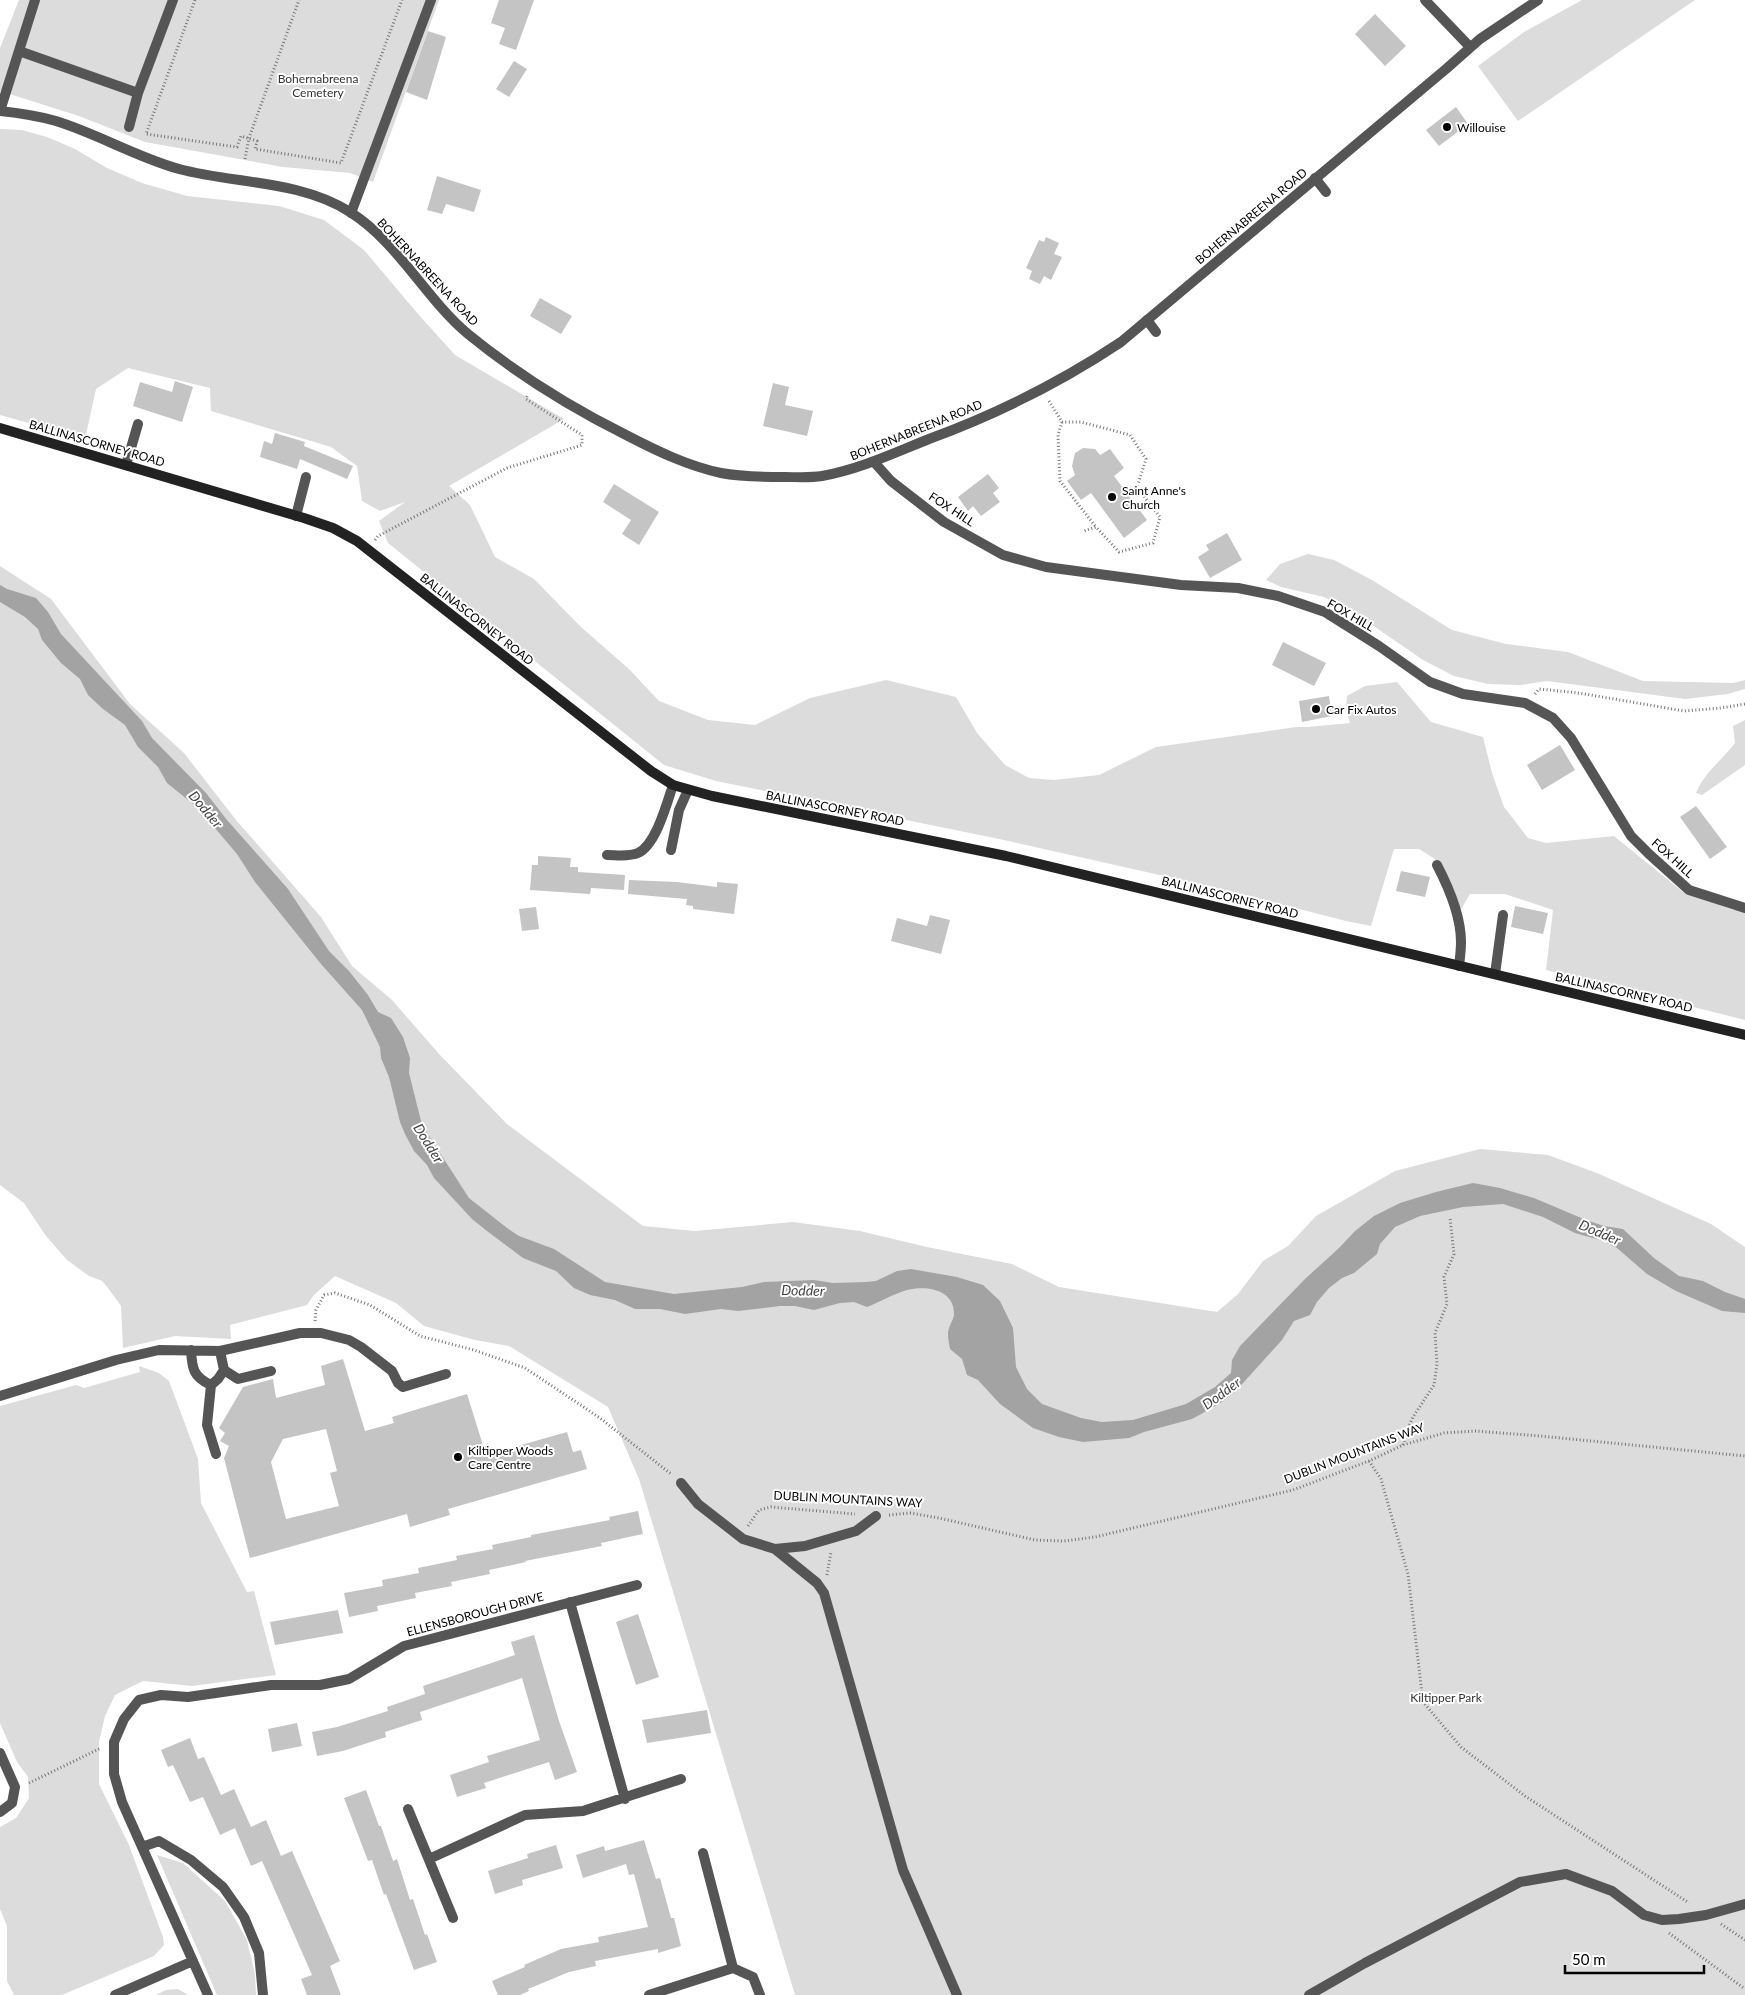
<svg xmlns="http://www.w3.org/2000/svg" width="1745" height="1995" font-family="Lato,sans-serif">
	<style>
		.green { fill: #dcdcdc }
		.water { fill: #a3a3a3 }
		.building { fill: #c4c4c4; fill-rule: evenodd }
		.lines { fill: none; stroke-linecap: round; stroke-linejoin: round }
		.path { stroke: #777; stroke-width: 3; stroke-dasharray: 1 2.5; stroke-linecap: butt }
		.lane { stroke: #555; stroke-width: 10 }
		.street { stroke: #555; stroke-width: 10 }
		.secondary { stroke: #222; stroke-width: 10 }
		.poi-dot { fill: #000; stroke: #fff; stroke-width: 2 }
		.labels { text-anchor: middle; dominant-baseline: central; stroke-width: 4; stroke-linejoin: round; paint-order: stroke }
		.park-label { font-size: 12px; fill: #333; stroke: #fff }
		.poi-label { font-size: 12px; fill: #000; stroke: #fff; text-anchor: start }
		.street-label { font-size: 12px; fill: #000; stroke: #fff }
		.water-label { font-size: 14px; font-style: italic; fill: #444; stroke: #fff }
	</style>
	<rect width="100%" height="100%" fill="#fff"/>
	<path class="green" d="M19 0H439L373 182 350 173 283 167 145 142 79 116 0 91V48Z
		M1582 0H1695L1518 121 1478 66 1524 32Z
		M0 129 22 130 47 137 75 149 107 168 142 183 187 196 279 206 324 220 364 250 418 314 455 355 564 419 449 486 470 505 495 557 534 579 581 627 630 670 659 701 708 720 755 725 810 698 886 680 956 697 977 733 1005 765 1029 778 1054 780 1099 775 1156 747 1296 727H1308L1350 723 1346 709 1347 696 1365 686 1397 682 1431 722 1483 737 1492 773 1504 807 1528 838 1546 843 1614 836 1683 892 1733 910 1745 904V1020L1546 970 1553 910 1505 894H1470L1460 911 1438 861 1419 849H1394L1371 926 1346 921 1213 887 1004 840 716 781 664 765 388 543 379 521 405 502 380 511 362 501 357 466 331 447 211 411 210 388 128 368 96 389 85 439 0 415Z
		M1308 554 1334 560 1372 580 1452 630 1506 644 1568 652 1643 681 1733 683 1745 680V689L1728 694 1685 699 1547 681 1521 685 1488 684 1454 676 1423 660 1359 616 1324 597 1281 587 1266 580 1280 564Z
		M0 566 51 599 130 704 184 753 236 820 321 917 352 966 392 1000 440 1055 507 1124 643 1226 695 1231 793 1222 860 1231 927 1247 1012 1264 1059 1287 1217 1312 1238 1294 1263 1261 1288 1246 1316 1216 1395 1171 1480 1149 1548 1155 1597 1173 1711 1224 1745 1247V1995H795L639 1479 608 1407 509 1346 475 1340 424 1326 396 1303 335 1276 313 1296 307 1305 230 1325 231 1339 175 1336 123 1348 121 1306 108 1288 102 1281 89 1276 67 1260 46 1236 24 1203 0 1185Z
		M1745 720V765L1702 795 1696 793C1704 773 1722 760 1735 743L1733 726Z
		M139 1366 159 1373 169 1381 198 1459 201 1503 247 1592 254 1591 276 1675 192 1686 143 1681 115 1695 105 1716 99 1742V1784L129 1845 163 1937 164 1945 154 1956 62 1995H14L7 1981V1926L0 1909V1827L16 1818 29 1798 28 1777 17 1762 0 1723V1406L76 1385 84 1388 140 1372Z
		M157 1855 183 1863 225 1901 247 1940 255 1974 256 1995H217Z
		M178 1989 188 1995H156L166 1990Z"/>
	<path class="water" d="M0 585 7 589 36 598 48 612 61 634 142 721 152 738 206 793 227 820 288 889 329 951 349 971 368 995 378 1012 391 1018 403 1037 410 1058 409 1073 422 1125 469 1198 507 1228 519 1236 554 1249 605 1282 674 1294 742 1287 764 1282 814 1280 833 1283 866 1282 876 1281 897 1271 911 1269 957 1277 983 1285 1000 1301 1013 1328 1016 1367 1027 1389 1042 1404 1081 1418 1102 1422 1133 1420 1186 1404 1215 1387 1231 1373 1232 1360 1240 1346 1305 1279 1339 1248 1355 1231 1374 1216 1400 1203 1436 1192 1473 1183 1500 1188 1534 1198 1586 1220 1604 1226 1623 1229 1654 1258 1679 1276 1703 1281 1725 1292 1745 1299V1313L1722 1311 1676 1291 1647 1274 1617 1248 1603 1241 1575 1233 1543 1217 1503 1204 1463 1207 1420 1216 1395 1227 1380 1244 1377 1254 1354 1273 1342 1278 1329 1288 1317 1302 1310 1315 1294 1321 1282 1340 1234 1393 1219 1404 1192 1419 1144 1432 1129 1438 1083 1442 1059 1437 1033 1428 1000 1404 978 1380 967 1375 962 1359 950 1349C949 1344 948 1339 948 1334 948 1327 953 1321 954 1315 955 1289 926 1285 907 1290 893 1294 880 1302 867 1307L854 1302 840 1303 814 1310 795 1306H780L738 1311 721 1309 685 1314 660 1309H635L615 1300 590 1295 574 1288 556 1271 523 1258 487 1231 472 1219 434 1178 427 1165 414 1151 405 1134 400 1122 389 1077 381 1058 380 1047 362 1010 321 964 255 882 237 854 198 808 167 783 158 767 138 747 125 725 103 709 88 695 80 679 61 663 42 640 38 629 25 617 0 602Z"/>
	<path class="building" d="M499 0H534L516 50 499 44 505 28 491 23Z
		M1375 14 1406 46 1385 66 1355 34Z
		M428 31 446 37 427 100 406 92Z
		M514 61 527 69 509 97 496 89Z
		M1456 107 1468 124 1439 146 1426 130Z
		M437 176 481 190 474 212 446 204 442 214 427 210Z
		M1046 237 1059 243 1054 254 1062 257 1051 280 1044 276 1040 284 1029 279 1032 271 1026 268 1039 240 1044 242Z
		M540 298 572 316 561 334 530 316Z
		M175 381 193 387 182 422 133 406 140 382 172 392Z
		M773 383 789 387 785 405 813 411 807 436 763 426Z
		M275 433 305 442 304 446 353 466 347 479 300 459 297 469 260 457 264 441 272 444Z
		M1083 448 1095 449 1100 455 1110 449 1124 468 1114 476 1147 520 1124 538 1091 493 1081 500 1067 481 1075 475 1072 466 1075 453Z
		M988 474 999 488 993 493 1000 502 981 516 973 506 968 511 958 497Z
		M614 484 659 512 639 545 622 534 631 520 603 502Z
		M1227 533 1242 560 1210 578 1198 557 1209 550 1206 545Z
		M1283 642 1326 663 1314 686 1272 665Z
		M1329 696 1332 716 1302 722 1299 701Z
		M1560 745 1575 770 1542 790 1527 765Z
		M1696 806 1727 847 1710 859 1680 817Z
		M538 856 571 858 570 867H578V872L625 875 624 890 591 888 590 894 530 890 532 865H538Z
		M1401 871 1430 877 1425 897 1396 891Z
		M629 880 677 882 717 887V882L738 884 734 914 693 909V906L686 905 687 899 628 894Z
		M1515 906 1548 913 1543 934 1511 927Z
		M536 907 539 929 522 931 519 909Z
		M930 915 950 920 941 954 891 941 897 918 927 926Z
		M343 1359 365 1431 394 1423 392 1417 467 1394 486 1455 567 1432 573 1452 581 1450 587 1469 448 1509 450 1515 410 1527 407 1514 250 1558 224 1458 229 1446 220 1441 225 1433 219 1428 243 1387 273 1379 276 1398 325 1385 321 1366ZM326 1429 337 1471 330 1473 339 1506 286 1519 271 1462 283 1439Z
		M638 1511 643 1534 601 1543 602 1546 525 1561 526 1562 489 1570 490 1574 451 1582 452 1586 415 1593 416 1598 377 1606 378 1611 349 1617 344 1593 383 1586 382 1580 419 1573 418 1568 457 1560 456 1556 493 1549 492 1545 531 1537V1535L610 1520 609 1517Z
		M338 1610 343 1633 275 1645 270 1622Z
		M638 1614 659 1677 636 1685 616 1622Z
		M534 1635 559 1721 577 1772 555 1780 549 1762 484 1783 486 1788 457 1797 450 1775 489 1762 487 1756 540 1740 522 1678 420 1712 422 1720 385 1732 386 1737 343 1751 317 1756 312 1732 337 1727 388 1711 387 1707 425 1694 423 1686 515 1655 511 1642Z
		M707 1710 711 1733 647 1743 642 1720Z
		M297 1723 302 1746 272 1752 268 1729Z
		M190 1738 198 1759 204 1757 221 1795 234 1789 251 1827 266 1820 281 1856 292 1851 340 1961 330 1966 341 1995H307L301 1979 312 1975 262 1861 251 1866 235 1828 220 1835 203 1797 190 1802 173 1765 168 1767 161 1750Z
		M366 1790 379 1826H381L393 1861 397 1859 410 1900 413 1899 425 1935 427 1934 437 1962 414 1970 386 1894 384 1895 372 1860 368 1861 344 1798Z
		M644 1840 656 1879 660 1878 671 1918H674L681 1946 658 1953V1949L595 1961 596 1966 569 1972 528 1989 529 1991 520 1995H498L492 1981 525 1967 524 1965 561 1949 599 1942 598 1937 648 1927 634 1874 629 1875 626 1864 583 1878 576 1855 604 1846 605 1851Z
		M556 1845 563 1868 522 1880 523 1885 495 1894 488 1871 528 1858 527 1854Z"/>
	<g class="lines">
		<path class="path" d="M195 0 146 134 237 147 241 136 257 141 255 149 341 163 402 0
			M245 159 249 138 299 0
			M1049 401 1062 422H1081L1130 435 1146 459 1137 487 1160 517 1153 543 1119 552 1096 527 1084 531
			M1062 422 1058 435 1060 481 1096 527
			M375 540 378 536 507 468 582 445V435L526 399 528 394
			M1535 694 1539 689 1579 693 1684 711 1721 708 1745 704
			M315 1321 316 1310 324 1295 335 1293 370 1305 420 1336 474 1350 525 1368 600 1418 671 1474
			M1403 1445 1408 1428 1413 1417 1434 1385 1437 1364 1435 1333 1447 1304 1444 1277 1454 1254 1450 1218
			M1369 1461 1381 1479 1408 1574 1423 1702 1461 1747 1525 1796 1689 1903
			M889 1515 910 1513 939 1518 1035 1540 1064 1541 1095 1537 1293 1490 1369 1461 1403 1445 1444 1433 1475 1431 1540 1436 1745 1456
			M748 1526 759 1510 771 1507 855 1514
			M827 1575 831 1552
			M29 1783 101 1748
			M1721 1924 1745 1940
			M1669 1933 1745 1989"/>
		<path class="lane" d="M19 51 138 93
			M0 111 35 0
			M129 127 138 93 173 0
			M1315 178 1326 192
			M351 213 431 0
			M1147 320 1156 332
			M126 465 138 424
			M296 516 306 477
			M671 850 679 810 688 790
			M607 855C616 855 629 857 638 853 656 845 667 803 673 785
			M1437 865C1449 888 1461 916 1461 942 1461 950 1460 958 1459 966
			M1495 974 1503 915
			M191 1350C192 1368 193 1377 211 1385L218 1379 224 1370 220 1351
			M224 1370 238 1379 271 1371
			M211 1385 207 1425 216 1454
			M0 1396 116 1360 159 1350 220 1351 300 1333H321L349 1340 361 1347 392 1371 398 1383 403 1387 446 1374
			M681 1483 698 1504 743 1539 775 1549 805 1546 856 1531 876 1516
			M775 1549 817 1583 824 1593 903 1870 957 1995
			M1309 1995 1365 1963 1520 1882 1566 1874 1612 1891 1644 1915 1662 1920 1679 1919 1706 1915 1745 1904"/>
		<path class="street" d="M1425 0 1470 47
			M0 111C19 113 38 116 56 121 98 134 136 157 179 169 235 184 300 180 350 212 398 242 425 298 468 334 518 375 570 407 628 436 657 451 688 466 721 473 742 477 764 477 784 477 797 477 810 478 822 476 860 469 894 453 929 439 997 414 1061 382 1121 342L1446 69 1480 39 1538 0
			M874 462 891 481 944 522 1003 555 1046 567 1181 585 1238 588 1278 596 1325 612 1379 646 1430 682 1463 694 1525 703 1553 718 1571 738 1631 836 1649 854 1689 890 1745 908
			M570 1602 625 1799
			M0 1753 15 1787 12 1803 0 1812
			M408 1809 453 1918
			M142 1847 159 1841 191 1860 223 1887 244 1917 259 1953 263 1995
			M703 1853 733 1968 753 1977 760 1995
			M429 1859 525 1815 583 1811 681 1779
			M115 1995 193 1961
			M208 1995 122 1802 114 1774V1742L124 1719 139 1700 161 1695 188 1697 271 1685H320L349 1679 404 1646 637 1585
			M649 1995 733 1968"/>
		<path class="secondary" d="M0 428 304 518 333 528 357 541 651 771 673 785 712 796 1006 856 1745 1035"/>
	</g>
	<g class="poi-dot">
		<circle cx="1447" cy="127" r="5"/>
		<circle cx="1112" cy="497" r="5"/>
		<circle cx="1316" cy="709" r="5"/>
		<circle cx="458" cy="1457" r="5"/>
	</g>
	<g class="labels">
		<g class="park-label">
			<text x="318" y="78">Bohernabreena<tspan x="318" dy="14">Cemetery</tspan></text>
			<text x="1446" y="1697">Kiltipper Park</text>
		</g>
		<g class="poi-label">
			<text x="1457" y="127">Willouise</text>
			<text x="1122" y="490">Saint Anne's<tspan x="1122" dy="14">Church</tspan></text>
			<text x="1326" y="709">Car Fix Autos</text>
			<text x="468" y="1450">Kiltipper Woods<tspan x="468" dy="14">Care Centre</tspan></text>
		</g>
		<g class="street-label">
			<text transform="translate(1251 216) rotate(-40)">BOHERNABREENA ROAD</text>
			<text transform="translate(428 272) rotate(47)">BOHERNABREENA ROAD</text>
			<text transform="translate(916 430) rotate(-22)">BOHERNABREENA ROAD</text>
			<text transform="translate(97 443) rotate(16)">BALLINASCORNEY ROAD</text>
			<text transform="translate(952 509) rotate(33)">FOX HILL</text>
			<text transform="translate(1351 615) rotate(30)">FOX HILL</text>
			<text transform="translate(477 619) rotate(38)">BALLINASCORNEY ROAD</text>
			<text transform="translate(835 808) rotate(11)">BALLINASCORNEY ROAD</text>
			<text transform="translate(1673 858) rotate(42)">FOX HILL</text>
			<text transform="translate(1230 897) rotate(14)">BALLINASCORNEY ROAD</text>
			<text transform="translate(1624 992) rotate(13)">BALLINASCORNEY ROAD</text>
			<text transform="translate(1354 1453) rotate(-21)">DUBLIN MOUNTAINS WAY</text>
			<text transform="translate(848 1499) rotate(3)">DUBLIN MOUNTAINS WAY</text>
			<text transform="translate(475 1614) rotate(-15)">ELLENSBOROUGH DRIVE</text>
		</g>
		<g class="water-label">
			<text transform="translate(206 809) rotate(50)">Dodder</text>
			<text transform="translate(429 1143) rotate(58)">Dodder</text>
			<text transform="translate(1600 1232) rotate(23)">Dodder</text>
			<text transform="translate(803 1290) rotate(1)">Dodder</text>
			<text transform="translate(1221 1393) rotate(-36)">Dodder</text>
		</g>
	</g>
	<path d="M1565 1965v8h139v-8" fill="none" stroke="#000000" stroke-width="2.5"/>
	<text x="1572" y="1965" font-size="15" fill="#000000" stroke="#ffffff" stroke-width="4" paint-order="stroke">50 m</text>
</svg>
